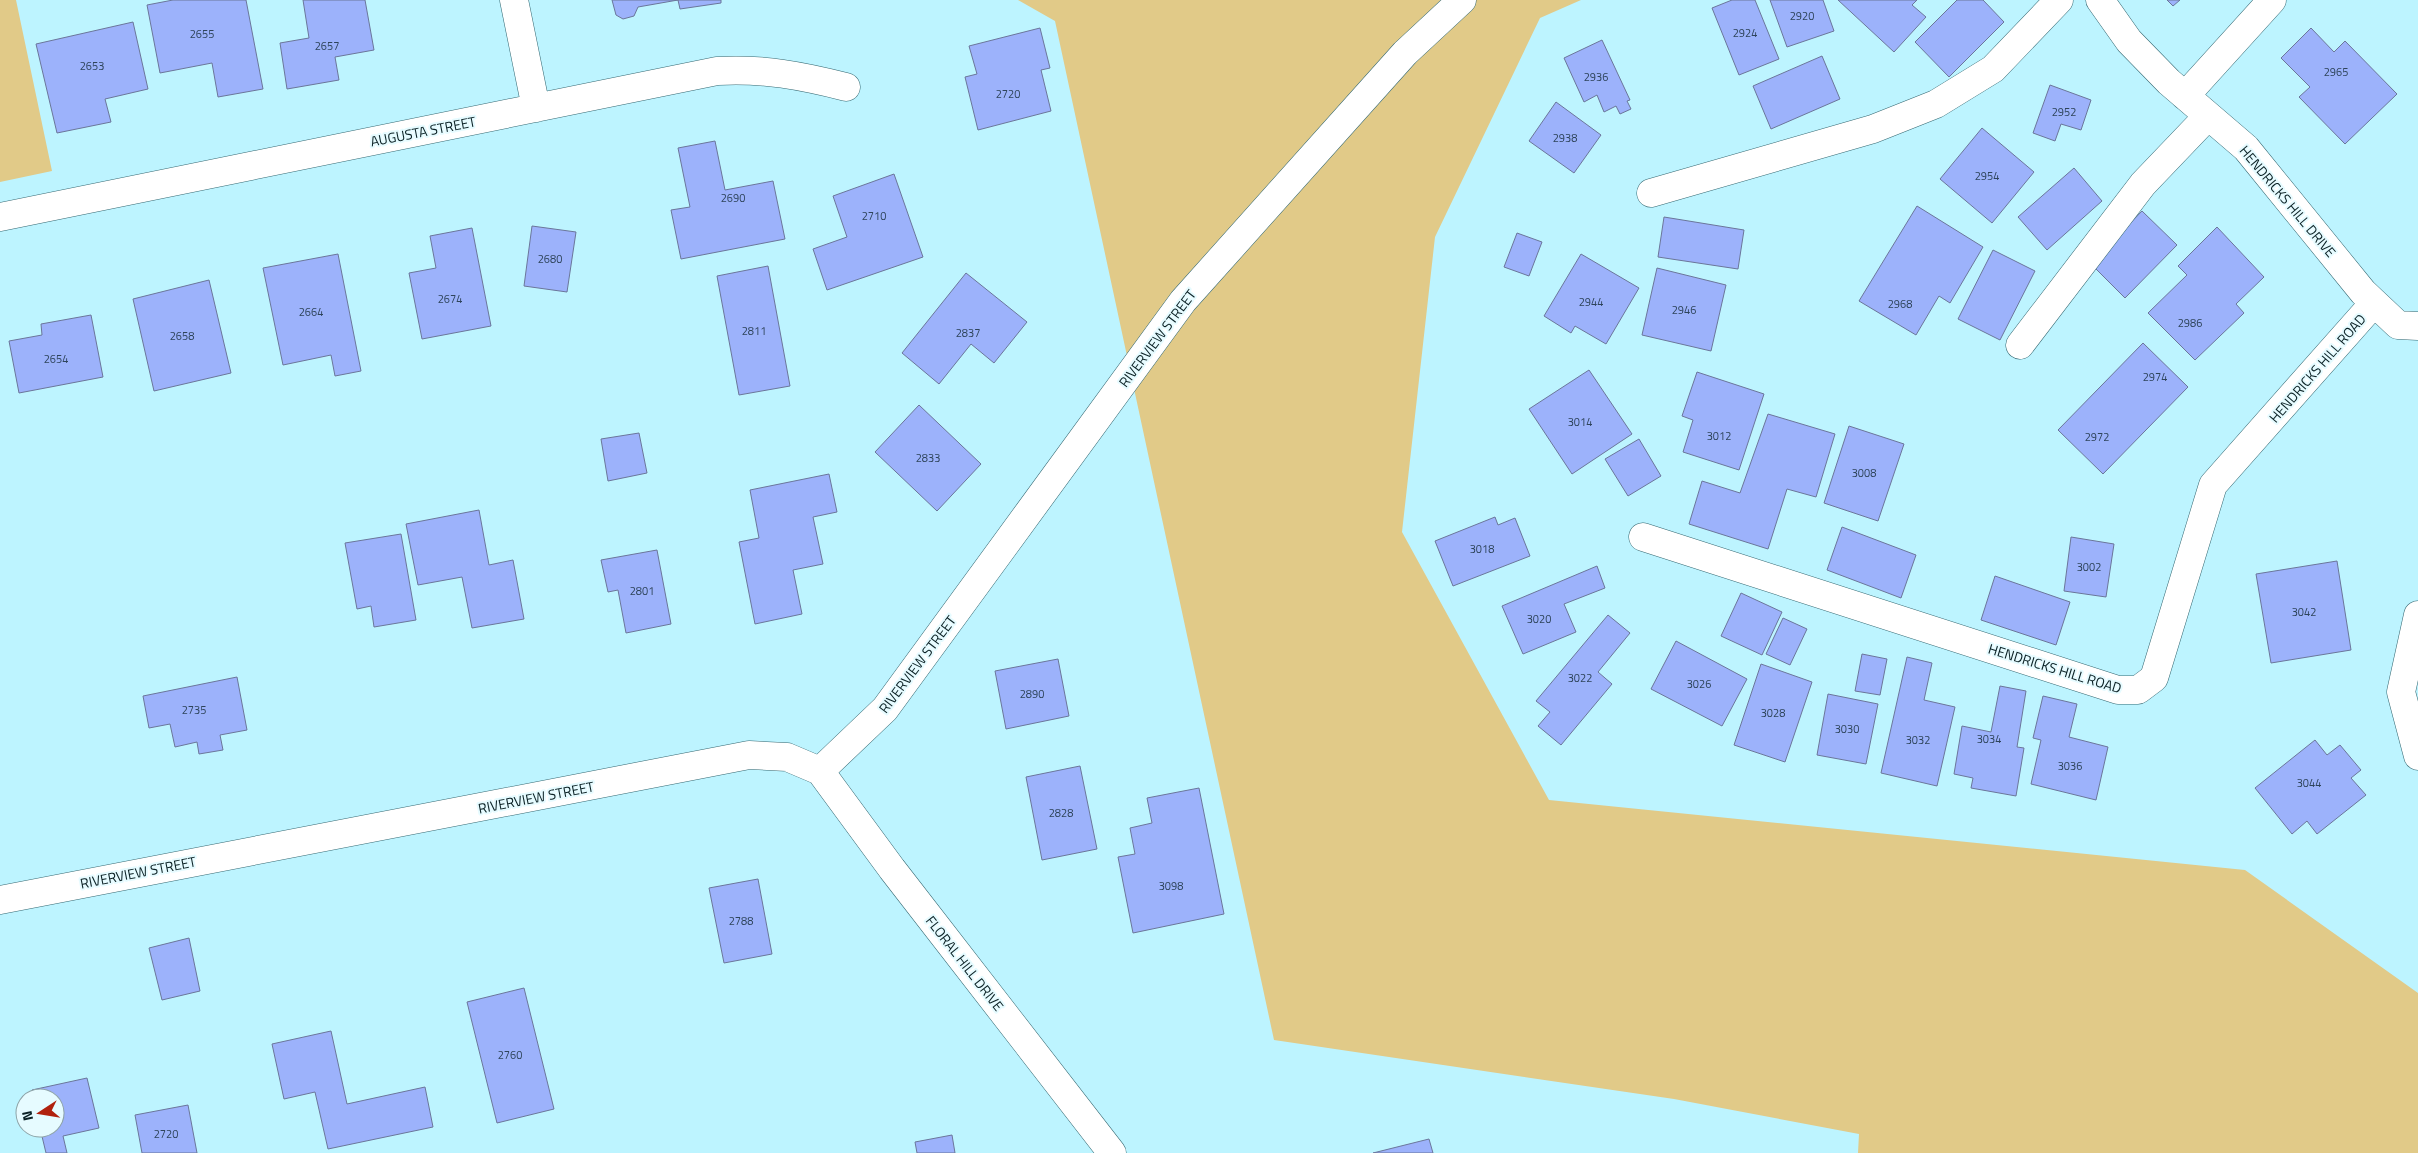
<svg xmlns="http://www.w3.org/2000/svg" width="2418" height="1153" font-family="'Titillium Web',sans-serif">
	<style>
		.green { fill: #e1ca88 }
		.building { fill: #9cb2fb; stroke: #6b769a }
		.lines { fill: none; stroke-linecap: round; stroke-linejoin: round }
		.minor-casing { stroke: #356872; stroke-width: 29 }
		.minor { stroke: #fff; stroke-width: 28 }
		.labels { text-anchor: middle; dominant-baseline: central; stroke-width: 4; stroke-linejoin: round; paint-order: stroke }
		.number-label { font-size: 11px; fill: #2e445a }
		.street-label { font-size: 14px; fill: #0a2024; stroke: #e6fbff }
	</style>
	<rect width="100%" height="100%" fill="#bdf4ff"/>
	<path class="green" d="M0 0H16L52 171 0 182Z
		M1018 0H1581L1540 18 1435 237 1402 532 1549 800 2245 870 2418 993V1153H1858L1859 1134 1674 1099 1274 1040 1055 21Z"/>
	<path class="building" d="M173 0H246L263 89 218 97 212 63 160 73 147 5Z
		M303 0H365L374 50 335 57 339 80 287 89 280 43 309 38Z
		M612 0H721V3L680 9 678 0 638 7 634 16 623 19 616 15Z
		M1732 0H1755L1779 59 1739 75 1712 8Z
		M1770 0H1823L1834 31 1787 47Z
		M1838 0H1917L1912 5 1926 17 1894 52Z
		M1957 0H1983L2004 22 1949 77 1915 42Z
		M2167 0H2180L2173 6Z
		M133 22 148 89 105 99 111 122 57 133 36 44Z
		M1040 28 1050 68 1041 70 1051 111 978 130 965 77 977 74 969 46Z
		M2311 28 2334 52 2345 41 2397 94 2345 144 2299 97 2310 87 2281 58Z
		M1602 40 1630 100 1627 101 1631 109 1620 114 1616 106 1604 112 1597 95 1584 102 1564 58Z
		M1822 56 1840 99 1771 129 1753 86Z
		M2050 85 2091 100 2081 130 2061 124 2055 141 2033 133Z
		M1556 102 1601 135 1574 173 1529 141Z
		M1982 128 2034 172 1992 223 1940 179Z
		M715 141 725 190 773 181 785 239 681 259 671 210 690 207 678 148Z
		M2074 168 2102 201 2047 250 2018 217Z
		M894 174 923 257 827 290 813 249 847 237 833 196Z
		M1917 206 1983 247 1950 303 1939 296 1916 335 1859 301Z
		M2142 211 2177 245 2125 298 2091 264Z
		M1664 217 1744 230 1738 269 1658 257Z
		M532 226 576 232 567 292 524 286Z
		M2217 227 2264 277 2236 304 2244 313 2195 360 2148 313 2187 275 2178 266Z
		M472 228 491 326 422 339 409 273 436 268 430 236Z
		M1517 233 1542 242 1529 276 1504 267Z
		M1993 250 2035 271 2000 340 1958 319Z
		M338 254 361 371 335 376 331 355 283 365 263 268Z
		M1581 254 1639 288 1606 344 1575 326 1571 333 1544 316Z
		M768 266 790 386 739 395 717 276Z
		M1657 268 1726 285 1711 351 1642 335Z
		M966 273 1027 322 994 363 971 344 939 384 902 353Z
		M209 280 231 373 154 391 133 299Z
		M91 315 103 377 19 393 9 341 42 335 41 324Z
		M2143 343 2188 387 2103 474 2058 430Z
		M1589 370 1632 434 1572 474 1529 409Z
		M1697 372 1764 394 1739 470 1683 452 1693 420 1682 416Z
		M919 405 981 464 937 511 875 452Z
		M1768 414 1835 434 1816 497 1787 489 1768 549 1689 524 1702 481 1740 493Z
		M1849 426 1904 444 1878 521 1824 503Z
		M639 433 647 473 608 481 601 439Z
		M1639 439 1661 476 1628 496 1605 459Z
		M829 474 837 512 813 517 823 564 793 570 802 614 755 624 739 542 759 538 750 490Z
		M479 510 489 565 513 560 524 619 472 628 462 577 418 585 406 524Z
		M1495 517 1498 525 1515 518 1530 556 1453 586 1435 541Z
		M1842 527 1916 555 1901 598 1827 570Z
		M401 534 416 620 374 627 371 606 357 609 345 543Z
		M2071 537 2114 544 2106 597 2064 591Z
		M657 550 671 624 626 633 618 590 608 592 601 560Z
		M2337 561 2351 650 2271 663 2256 574Z
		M1597 566 1605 588 1564 604 1576 632 1523 654 1502 606Z
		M1995 576 2070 602 2056 645 1981 620Z
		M1741 593 1782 612 1762 655 1721 636Z
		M1608 615 1630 633 1598 672 1612 684 1561 745 1538 726 1550 712 1536 701Z
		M1783 618 1807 629 1790 665 1766 654Z
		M1676 641 1747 679 1722 726 1651 689Z
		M1862 654 1887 659 1880 695 1855 691Z
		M1907 657 1932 663 1924 700 1955 707 1937 786 1881 773Z
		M1058 659 1069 716 1006 729 995 671Z
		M1761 664 1812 682 1785 762 1734 745Z
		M237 677 247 730 220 735 223 750 199 754 197 742 175 747 170 724 149 728 143 696Z
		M2000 686 2026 691 2017 747 2024 748 2016 796 1971 788 1973 778 1954 774 1962 726 1991 732Z
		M1828 694 1878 704 1866 764 1817 755Z
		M2043 696 2077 704 2069 737 2108 747 2096 800 2031 784 2041 740 2033 738Z
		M2315 740 2327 755 2340 745 2361 770 2351 778 2366 795 2317 834 2307 821 2292 834 2255 788Z
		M1080 766 1097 849 1042 860 1026 777Z
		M1199 788 1224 914 1133 933 1118 857 1135 854 1130 828 1152 823 1147 798Z
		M758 879 772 954 724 963 709 888Z
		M189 938 200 991 162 1000 149 948Z
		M524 988 554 1109 497 1123 467 1002Z
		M331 1031 347 1104 425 1087 433 1127 328 1149 315 1092 284 1099 272 1044Z
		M87 1078 99 1128 63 1136 67 1153H46L40 1128H55V1098H33L32 1090Z
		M188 1105 197 1153H142L135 1115Z
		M952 1135 955 1153H917L915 1142Z
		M1429 1139 1433 1153H1373Z"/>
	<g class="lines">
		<defs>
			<path id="minor" d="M514 0 536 108
				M2100 0 2129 41 2169 82 2246 148 2363 292 2398 325 2418 326
				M2185 96 2272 0
				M1651 193 1873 129 1936 104 1993 69 2059 0
				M0 217 717 71C762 68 803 76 846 87
				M2020 345 2143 184 2208 116
				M1643 537 2118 690H2138L2154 678 2213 485 2374 303
				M2418 615 2401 692 2418 756
				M820 771 892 869 1112 1153
				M0 900 749 755 787 757 820 771 885 709 1183 301 1405 53 1462 0"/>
		</defs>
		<use href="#minor" class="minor-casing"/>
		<use href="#minor" class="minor"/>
	</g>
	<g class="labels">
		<g class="number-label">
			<text x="1802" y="16">2920</text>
			<text x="1745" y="33">2924</text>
			<text x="202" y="34">2655</text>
			<text x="327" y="46">2657</text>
			<text x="92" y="66">2653</text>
			<text x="2336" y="72">2965</text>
			<text x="1596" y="77">2936</text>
			<text x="1008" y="94">2720</text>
			<text x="2064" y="112">2952</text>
			<text x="1565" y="138">2938</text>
			<text x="1987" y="176">2954</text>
			<text x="733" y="198">2690</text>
			<text x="874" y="216">2710</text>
			<text x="550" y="259">2680</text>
			<text x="450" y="299">2674</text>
			<text x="1591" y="302">2944</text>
			<text x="1900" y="304">2968</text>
			<text x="1684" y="310">2946</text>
			<text x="311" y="312">2664</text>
			<text x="2190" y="323">2986</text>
			<text x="754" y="331">2811</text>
			<text x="968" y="333">2837</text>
			<text x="182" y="336">2658</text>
			<text x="56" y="359">2654</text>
			<text x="2155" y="377">2974</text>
			<text x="1580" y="422">3014</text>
			<text x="1719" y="436">3012</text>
			<text x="2097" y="437">2972</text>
			<text x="928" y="458">2833</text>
			<text x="1864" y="473">3008</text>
			<text x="1482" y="549">3018</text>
			<text x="2089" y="567">3002</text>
			<text x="642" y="591">2801</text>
			<text x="2304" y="612">3042</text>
			<text x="1539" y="619">3020</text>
			<text x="1580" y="678">3022</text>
			<text x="1699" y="684">3026</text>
			<text x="1032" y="694">2890</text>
			<text x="194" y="710">2735</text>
			<text x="1773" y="713">3028</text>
			<text x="1847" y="729">3030</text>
			<text x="1989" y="739">3034</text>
			<text x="1918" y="740">3032</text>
			<text x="2070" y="766">3036</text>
			<text x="2309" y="783">3044</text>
			<text x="1061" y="813">2828</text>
			<text x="1171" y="886">3098</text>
			<text x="741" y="921">2788</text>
			<text x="510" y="1055">2760</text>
			<text x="166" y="1134">2720</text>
		</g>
		<g class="street-label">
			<text transform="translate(423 131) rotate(-11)">AUGUSTA STREET</text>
			<text transform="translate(2288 201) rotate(50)">HENDRICKS HILL DRIVE</text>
			<text transform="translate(1157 338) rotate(-53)">RIVERVIEW STREET</text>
			<text transform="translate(2317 368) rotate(-49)">HENDRICKS HILL ROAD</text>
			<text transform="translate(917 664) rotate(-53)">RIVERVIEW STREET</text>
			<text transform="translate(2055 668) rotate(17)">HENDRICKS HILL ROAD</text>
			<text transform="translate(536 797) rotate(-11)">RIVERVIEW STREET</text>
			<text transform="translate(138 872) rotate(-11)">RIVERVIEW STREET</text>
			<text transform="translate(965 963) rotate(52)">FLORAL HILL DRIVE</text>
		</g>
	</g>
	<g transform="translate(40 1113) rotate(258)"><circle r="24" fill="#e6fbff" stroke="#8ea3a7"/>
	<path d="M0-4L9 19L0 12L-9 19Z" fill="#b0210e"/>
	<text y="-8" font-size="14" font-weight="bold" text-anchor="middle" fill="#0a2024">N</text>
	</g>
</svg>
